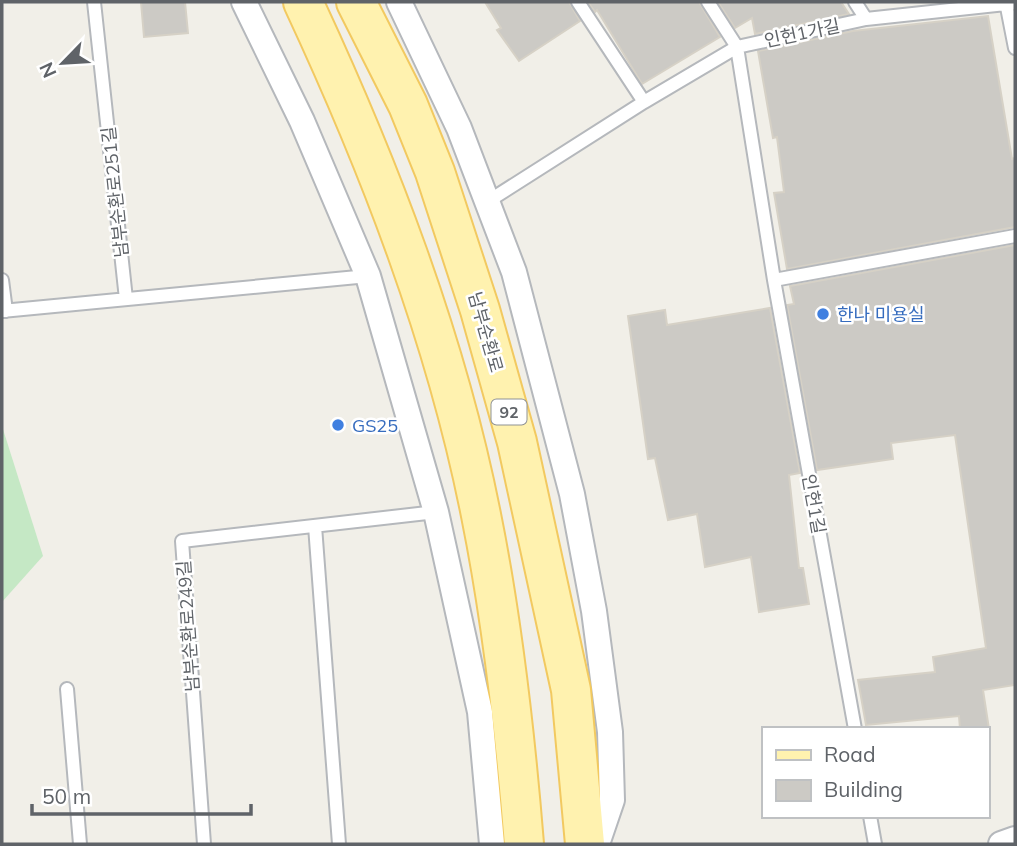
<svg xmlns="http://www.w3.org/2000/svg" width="1017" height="846" font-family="Mulish,'Noto Sans KR',sans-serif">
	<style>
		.green { fill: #c5e8c5 }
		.building { fill: #cccac5; stroke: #d6d1c6; stroke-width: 2 }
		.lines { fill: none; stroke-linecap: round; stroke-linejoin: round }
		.lane-casing { stroke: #b5b8bc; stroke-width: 16 }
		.street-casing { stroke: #b5b8bc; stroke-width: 28 }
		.primary-casing { stroke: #f2c960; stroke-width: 42 }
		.lane { stroke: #fff; stroke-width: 12 }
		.street { stroke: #fff; stroke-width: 24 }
		.primary { stroke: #fff2af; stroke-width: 38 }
		.shop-dot { fill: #3f7fe0; stroke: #fff; stroke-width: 2.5 }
		.labels { text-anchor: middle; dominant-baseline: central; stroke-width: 5; stroke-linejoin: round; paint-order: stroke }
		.shield { fill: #fff; stroke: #8f9295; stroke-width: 2 }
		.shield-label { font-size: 16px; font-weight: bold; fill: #5f6368 }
		.street-label { font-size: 18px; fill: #5f6368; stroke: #fff }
		.shop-label { font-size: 18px; fill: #366cbe; stroke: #fff; text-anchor: start }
	</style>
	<rect width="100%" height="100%" fill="#f1efe8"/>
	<path class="green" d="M2 426 43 556 2 602Z"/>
	<path class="building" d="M141 2H185L188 33 144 37Z
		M485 2H569L580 21 519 61 497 30 501 28Z
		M588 2H699L720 37 642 84 597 10 595 12Z
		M718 2H841L849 14 755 34 752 18 735 28Z
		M988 16 1012 159 1015 158V227L787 269 774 193 784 192 777 137 773 138 758 51 853 31Z
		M1015 245V685L983 690 989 729H960L959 716 866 725 858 680 935 672 933 657 986 648 955 435 891 443 893 459 817 470 787 305 794 304 790 286Z
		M770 308 800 473 789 475 799 568H803L809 604 759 612 751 557 705 567 697 514 668 520 655 458 648 459 628 316 665 310 667 325Z"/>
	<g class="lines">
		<defs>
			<path id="lane" d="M94 2 126 299
				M578 2 644 102 737 47 866 19 1015 3
				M708 2 737 47 774 280 855 729
				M855 2 866 19
				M1006 2 1015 48
				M487 202 644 102
				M2 280 6 311
				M774 280 1015 236
				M2 311 368 276
				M315 526 339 844
				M67 689 80 844
				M870 816 875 844
				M204 844 182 541 436 512"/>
			<path id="street" d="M244 2 302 121 368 276 436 512 480 712 492 844
				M399 2 459 128 514 272 572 494 594 611 610 732 612 800 597 844
				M1001 844 1015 839"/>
			<path id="primary" d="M303 2C379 165 446 338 481 515 503 624 515 733 524 844
				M356 2 408 105 435 172 480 310 517 442 571 690 585 844"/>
		</defs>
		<use href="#lane" class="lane-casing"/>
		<use href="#street" class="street-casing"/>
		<use href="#primary" class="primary-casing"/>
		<use href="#lane" class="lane"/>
		<use href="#street" class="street"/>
		<use href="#primary" class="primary"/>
	</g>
	<g class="shop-dot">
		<circle cx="823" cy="314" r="7"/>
		<circle cx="338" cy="425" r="7"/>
	</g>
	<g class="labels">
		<rect class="shield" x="491.5" y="399.5" width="35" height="25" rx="5"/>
		<g class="shield-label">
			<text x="509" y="412">92</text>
		</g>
		<g class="street-label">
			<text transform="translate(802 33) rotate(-12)">인헌1가길</text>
			<text transform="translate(115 192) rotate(-96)">남부순환로251길</text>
			<text transform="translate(486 332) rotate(74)">남부순환로</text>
			<text transform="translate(814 504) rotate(80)">인헌1길</text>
			<text transform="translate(188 626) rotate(-94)">남부순환로249길</text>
		</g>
		<g class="shop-label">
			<text x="837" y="314">한나 미용실</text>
			<text x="352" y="425">GS25</text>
		</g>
	</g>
	<rect width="1017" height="846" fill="none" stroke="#5f6368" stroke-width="7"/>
	<rect x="762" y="727" width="228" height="91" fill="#ffffff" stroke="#bfc1c3" stroke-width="2"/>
	<rect x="776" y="750" width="35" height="10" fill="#fff2af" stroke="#bfc1c3" stroke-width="2"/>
	<text x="824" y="762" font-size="21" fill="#5f6368">Road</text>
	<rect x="776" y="780" width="35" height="21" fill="#cccac5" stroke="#bfc1c3" stroke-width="2"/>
	<text x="824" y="797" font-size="21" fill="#5f6368">Building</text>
	<g transform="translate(63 63) rotate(245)" stroke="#ffffff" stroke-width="5" paint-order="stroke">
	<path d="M0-5L12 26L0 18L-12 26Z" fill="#5f6368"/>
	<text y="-10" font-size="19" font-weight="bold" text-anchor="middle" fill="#5f6368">N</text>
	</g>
	<path d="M32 804v10h219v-10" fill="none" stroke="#5f6368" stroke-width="3.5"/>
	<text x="42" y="804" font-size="21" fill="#5f6368" stroke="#ffffff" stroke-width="5" paint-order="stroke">50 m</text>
</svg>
